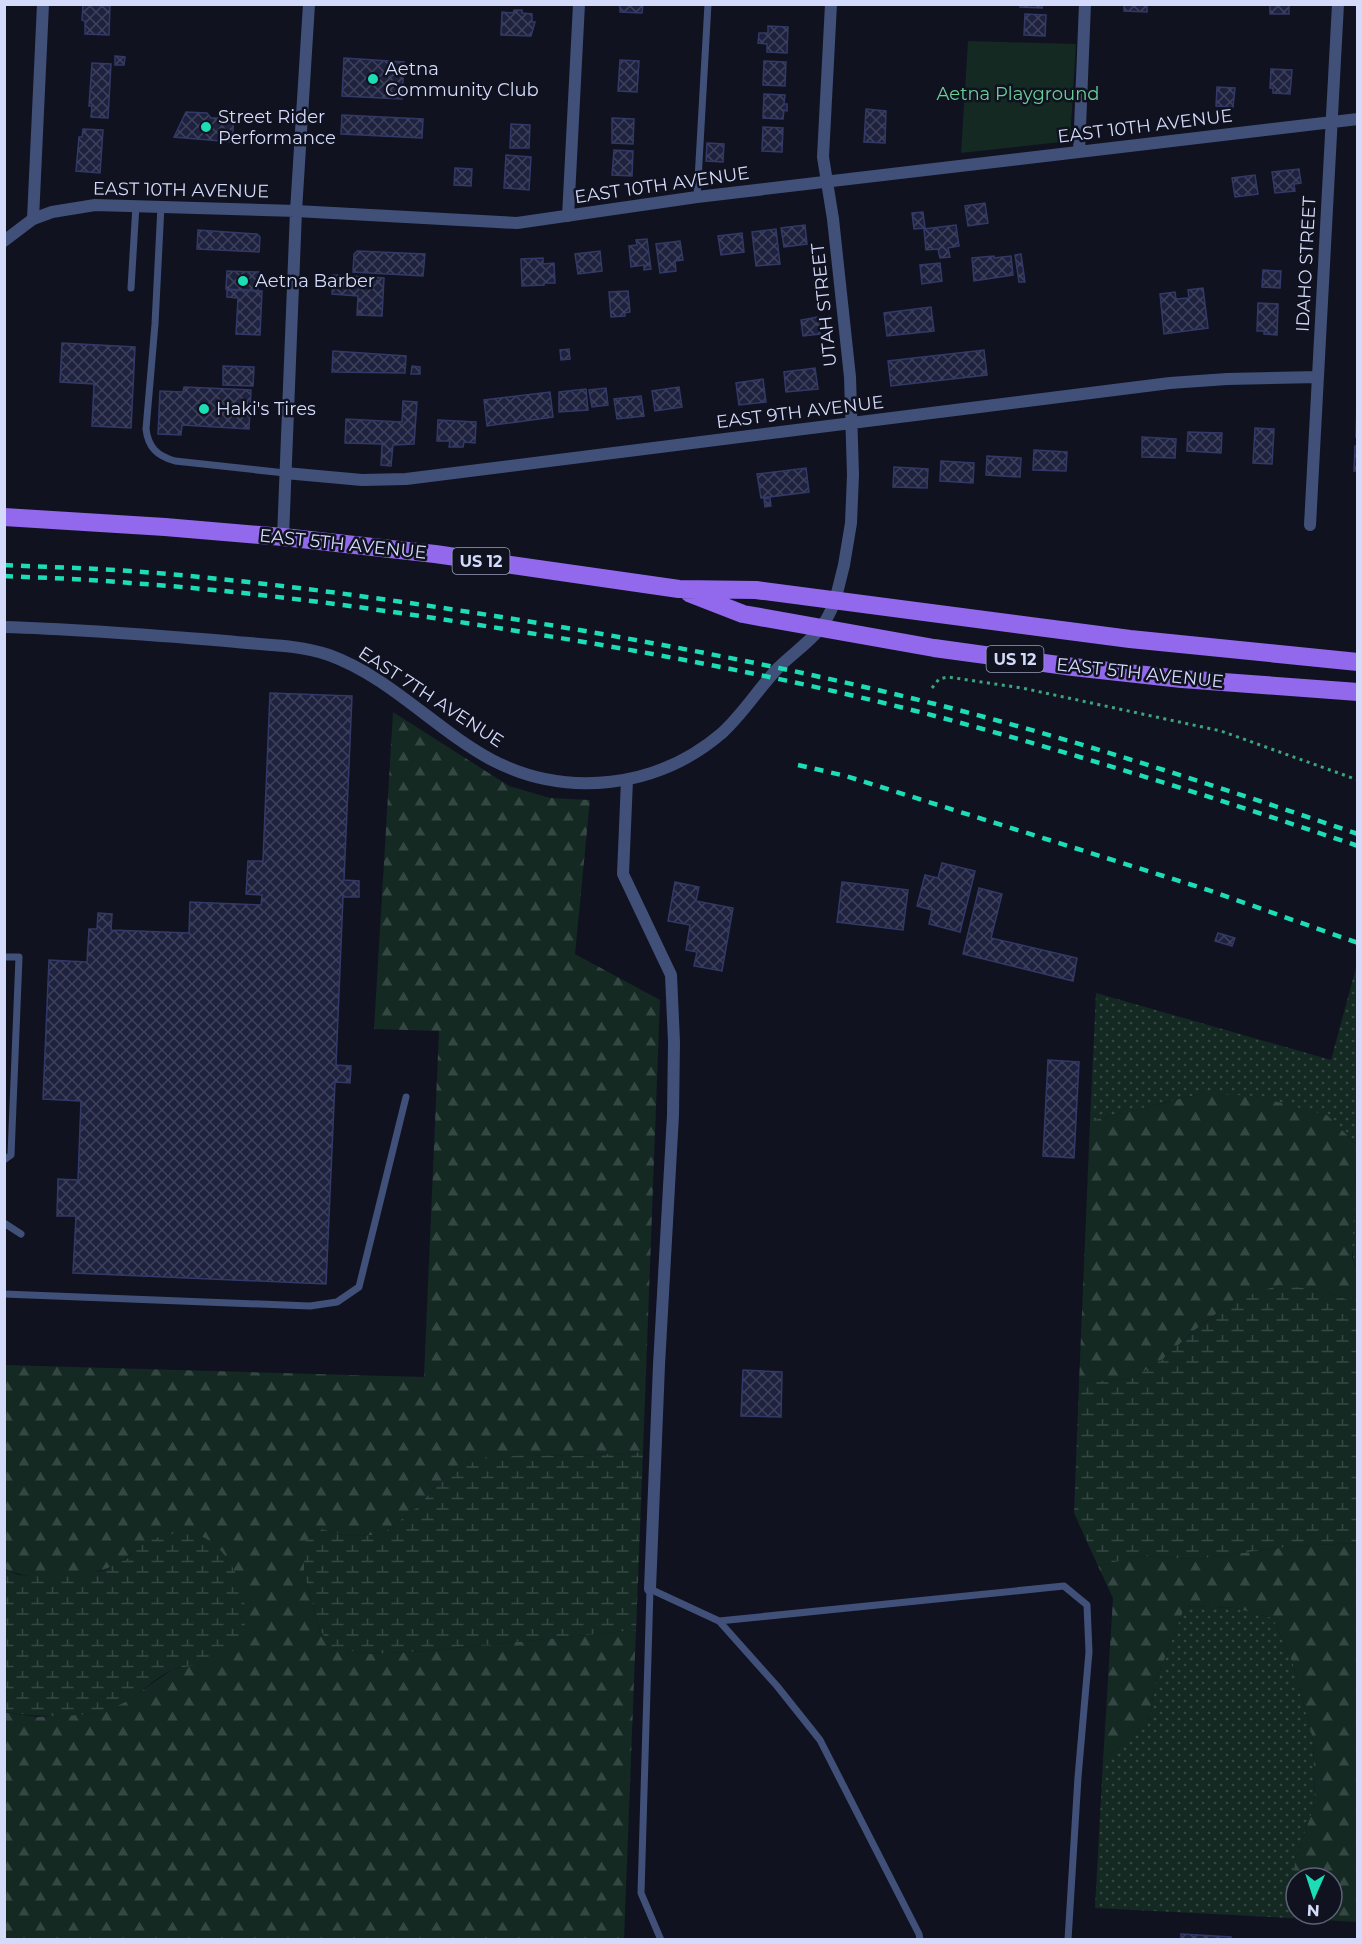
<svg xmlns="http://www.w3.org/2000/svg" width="1362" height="1944" font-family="Montserrat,sans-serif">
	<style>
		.grass { fill: url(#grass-dots) }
		.forest { fill: url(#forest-firs); fill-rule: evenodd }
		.wetland { fill: url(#wetland-marsh) }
		.park { fill: #142922 }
		.building { fill: url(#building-cross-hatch); stroke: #333967; stroke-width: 1.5 }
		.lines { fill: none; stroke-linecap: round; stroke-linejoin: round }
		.path { stroke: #3da57e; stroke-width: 3; stroke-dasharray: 3 4.5; stroke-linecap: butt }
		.service { stroke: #415079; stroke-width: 7 }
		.minor { stroke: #415079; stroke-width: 12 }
		.tertiary { stroke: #415079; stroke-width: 12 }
		.primary { stroke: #9269ec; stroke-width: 18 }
		.rail { stroke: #1cddb5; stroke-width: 4.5; stroke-dasharray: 9 8; stroke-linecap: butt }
		.poi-dot { fill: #1cddb5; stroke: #101220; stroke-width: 2 }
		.labels { text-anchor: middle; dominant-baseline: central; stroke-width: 5; stroke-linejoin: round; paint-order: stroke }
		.shield { fill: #101220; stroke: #999fb9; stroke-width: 1.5 }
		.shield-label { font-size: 16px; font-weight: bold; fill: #d4dbfa }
		.poi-label { font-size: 18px; fill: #d4dbfa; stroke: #101220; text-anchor: start }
		.park-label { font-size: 18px; fill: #6ad097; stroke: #101220 }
		.street-label { font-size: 18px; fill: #d4dbfa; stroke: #101220 }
	</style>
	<defs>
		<pattern id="grass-dots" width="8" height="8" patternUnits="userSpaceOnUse" patternTransform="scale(1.5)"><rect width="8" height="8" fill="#142922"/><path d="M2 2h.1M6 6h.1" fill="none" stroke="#354743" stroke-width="1.8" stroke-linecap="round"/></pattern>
		<pattern id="forest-firs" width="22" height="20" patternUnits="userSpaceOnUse" patternTransform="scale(1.5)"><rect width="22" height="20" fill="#142922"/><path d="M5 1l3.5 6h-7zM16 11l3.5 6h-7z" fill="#354743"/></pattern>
		<pattern id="wetland-marsh" width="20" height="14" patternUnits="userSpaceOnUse" patternTransform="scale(1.5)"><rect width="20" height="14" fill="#142922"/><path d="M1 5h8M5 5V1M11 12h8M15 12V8" fill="none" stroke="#354743"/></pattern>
		<pattern id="building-cross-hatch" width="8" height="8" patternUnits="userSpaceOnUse" patternTransform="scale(1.5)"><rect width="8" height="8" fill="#1e223e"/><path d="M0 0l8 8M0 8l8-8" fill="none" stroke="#3e425b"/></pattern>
	</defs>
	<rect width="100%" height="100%" fill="#101220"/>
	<path class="grass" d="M1357 964V1145L1327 1115 1204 1093 1090 1121 1096 993 1331 1060Z
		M1357 1169V1272C1346 1241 1353 1202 1357 1169Z
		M1185 1606 1235 1608 1273 1618 1293 1664 1313 1740 1315 1804 1295 1860 1290 1918 1095 1908 1103 1761 1149 1720 1156 1681Z"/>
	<path class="forest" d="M393 712 509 786 550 798 590 800 575 954 660 1000 643 1452 576 1456 527 1455 437 1484 420 1505 381 1535 347 1536 322 1529 304 1542V1573L320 1630 333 1648 371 1654 426 1651 636 1630 624 1939H5L4 1712 37 1717 92 1713 127 1701 173 1669 201 1664 144 1541C139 1546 134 1553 127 1558 98 1579 37 1584 5 1569V1365L424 1377 439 1031 374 1029Z
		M1204 1093 1255 1096 1327 1115 1357 1145 1352 1257 1357 1272V1304L1326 1291 1234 1300 1195 1330 1164 1358 1134 1378 1079 1383 1090 1121Z
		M1357 1543V1922L1290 1918 1295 1860 1315 1804 1313 1740 1293 1664 1273 1618 1235 1608 1185 1606 1156 1681 1149 1720 1103 1761 1113 1598 1098 1566 1140 1556 1196 1559 1295 1546ZM1296 1878H1332V1914H1296Z"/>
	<path class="wetland" d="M1280 1285 1326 1291 1357 1304V1543L1295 1546 1196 1559 1140 1556 1098 1566 1074 1513 1079 1383 1134 1378 1164 1358 1194 1331 1234 1300Z
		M643 1452 636 1630 426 1651 371 1654 332 1648 320 1630 304 1573V1542L322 1529 347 1536 381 1535 420 1505 437 1484 478 1459 527 1455 576 1456Z
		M183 1531C189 1533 198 1534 205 1538 222 1547 234 1566 240 1584 252 1625 246 1651 201 1664 193 1667 183 1666 174 1669 160 1674 143 1691 129 1700 95 1720 42 1718 5 1712V1569L18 1575 63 1577 102 1571 128 1558 144 1541Z"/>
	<path class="park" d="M968 41 1076 44 1070 141 961 153Z"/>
	<path class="building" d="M613 4H643L642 13 620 12V6Z
		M1020 4H1042V8L1020 7Z
		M1147 4V12L1124 11V5H1117Z
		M1270 4H1289V14H1270Z
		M83 5 110 6 109 35 85 34V21L82 20Z
		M514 10H522V13L532 14V22H535L531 36 501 35 502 12 513 13Z
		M1025 14 1046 15 1045 36 1024 35Z
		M768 26 788 27 787 53 767 52V44L758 43 759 33H768Z
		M115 56 125 57 124 65H115Z
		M344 58 404 62 402 99 342 96Z
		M620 60 639 61 637 92 618 91Z
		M764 61 786 62 785 86 763 85Z
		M92 63 111 64 108 118 91 117 92 106H89Z
		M1271 69 1292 70 1290 94 1273 93V88H1270Z
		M1217 87 1235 88 1233 107 1216 106Z
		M764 94 785 95 784 104H787V111L784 110 783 119 763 118Z
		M866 109 886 111 885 143 864 142Z
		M186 112 207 113 211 118H234L232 142 174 137Z
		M342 115 423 119 422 138 341 134Z
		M612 118 634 119 633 144 612 143Z
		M511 124 530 125 529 148H510Z
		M763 127 783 128 782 152 762 151Z
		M83 129 103 130 100 173 76 171 79 137H82Z
		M707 143 724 144 723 162 706 161Z
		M614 150 633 151 632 176 612 175Z
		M506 155 531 157 529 190 504 188Z
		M455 168 472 169 471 186 454 185Z
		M1299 169 1301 183 1294 184 1295 191 1275 193 1272 172Z
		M1255 175 1258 194 1235 197 1232 178Z
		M985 203 988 223 968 226 965 206Z
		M923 212 925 228 914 229 912 213Z
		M805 225 807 244 784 247 781 228Z
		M956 225 959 246 948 248 950 257 940 258 938 249 926 250 924 229Z
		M776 229 780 264 756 266 752 232Z
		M198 230 257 234 260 237 259 252 197 249Z
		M742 233 744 252 721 255 718 236Z
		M647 239 651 269 644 270V265L631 267 629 246 637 245 636 240Z
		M680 241 683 260 675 261 676 271 660 273 656 244Z
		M357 251 425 254 423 276 353 272 354 254Z
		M600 251 602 271 578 274 575 254Z
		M1021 254 1025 282H1019L1015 255Z
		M994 256V258L1011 256 1013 275 974 281 972 258Z
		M543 258V264L554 263 555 283H544V285L522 286 521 259Z
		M940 263 942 281 922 284 920 265Z
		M1263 270 1281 271 1280 288 1262 287Z
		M227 271 259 272 258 291 226 289Z
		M333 275 384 278 382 316 357 315 358 296 332 294Z
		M1203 288 1208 328 1164 334 1160 294 1175 292 1176 299 1189 298 1188 290Z
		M227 290 262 291 260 335 236 334 238 298 227 297Z
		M628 291 630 312 625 313V316L611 317 609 292Z
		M1258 303 1278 304 1277 335 1264 334V331H1257Z
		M931 307 934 331 887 336 884 313Z
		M818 317 820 334 803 336 801 320Z
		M62 343 135 347 131 428 92 426 94 384 60 382Z
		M569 349 570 359 561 360 560 350Z
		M984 350 987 375 891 386 888 361Z
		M333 351 406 356 405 373 332 372Z
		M223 366 254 367 253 386 223 385Z
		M412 366 420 367V374H411Z
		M815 368 818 389 786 392 784 372Z
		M763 379 766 402 739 405 736 383Z
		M184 387 251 390 249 429 182 425 181 435 158 434 160 391 183 392Z
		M679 387 682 407 655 411 652 391Z
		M606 388 608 405 592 407 589 390Z
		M586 389 588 410 559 412V392Z
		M550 392 553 417 487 426 484 400Z
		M641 396 644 416 617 419 614 399Z
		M403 401 417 402 414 444 393 445 391 466 381 465 382 444 345 443 346 419 402 422Z
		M1357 403H1358V437H1356Z
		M438 420 476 422 475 443 464 442 463 447H449L450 441H437Z
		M1255 428 1274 429 1272 464 1253 463Z
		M1188 432 1222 433 1221 453 1187 451Z
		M1142 437 1176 439 1175 458 1142 457Z
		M1355 446H1358V471H1354Z
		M1034 450 1067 452 1066 471 1033 470Z
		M987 456 1021 458 1020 477 986 475Z
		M941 461 974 463 973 483 940 481Z
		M894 467 928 469 927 488 893 487Z
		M806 468 809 492 761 498 757 474Z
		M770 498 771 506 765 507 764 499Z
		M270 693 352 696 344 880 359 881V897H343L336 1065 351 1066 350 1083 335 1082 326 1284 73 1273 76 1216H57L58 1179 78 1180 81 1101 43 1099 49 960 87 962 89 929H97L98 913 112 914 111 930 189 933 190 902 261 905 262 895 246 894 248 861H263Z
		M942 863 975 871 960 932 929 924 932 910 917 906 925 875 938 878Z
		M675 882 699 887 696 901 733 908 722 971 694 966 697 952 686 950 690 925 668 921Z
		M842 882 908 890 903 930 837 922Z
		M979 888 1002 894 991 938 1077 958 1073 981 963 954Z
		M1218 933 1235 938 1232 946 1215 941Z
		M1048 1060 1079 1062 1074 1158 1043 1156Z
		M743 1370 782 1372 781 1417 741 1416Z
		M1181 1934 1231 1937 1230 1940H1181Z"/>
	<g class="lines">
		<path class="path" d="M932 688 939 679 948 677 1022 688 1221 731 1358 780"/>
		<path class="service" d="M697 197 708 4
			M161 206 155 324 146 429C148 447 157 456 175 461L285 473
			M131 288 136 205
			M4 957H19L11 1155 4 1160
			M4 1223 21 1234
			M4 1294 310 1306 337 1302 359 1287 406 1097
			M719 1621 777 1686 820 1740 919 1934 920 1940
			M661 1940 641 1893 650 1589 719 1621 1064 1586 1087 1605 1089 1652 1078 1777 1068 1940"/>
		<path class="minor" d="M831 4 823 157 833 219 850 377 853 475 851 523 844 565 835 601
			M1079 152 1085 4
			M296 211 517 223 697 197 1358 119
			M568 216 579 4
			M33 219 43 4
			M285 473 362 480 406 479 1170 383 1227 379 1318 377
			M1310 525 1338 4
			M627 780 623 874 671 975 674 1042 673 1115 659 1365 650 1589"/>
		<path class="tertiary" d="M4 241 33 219 52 212 95 205 296 211
			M283 537 296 211 309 4
			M4 627C78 629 153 635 226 641 260 645 297 644 329 655 390 677 436 730 492 760 567 799 658 788 722 733 743 714 758 689 778 668 791 655 807 644 819 630 826 622 831 611 835 601"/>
		<path class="primary" d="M4 517 165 527 283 537 435 554 679 589 756 590 1130 639 1358 662
			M689 593 743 614 934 648 1073 667 1182 679 1358 692"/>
		<path class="rail" d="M4 565C46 567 88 568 130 571 252 580 374 597 495 616 644 640 793 668 939 705 1080 741 1219 787 1358 834
			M4 576C46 578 88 579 130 583 261 592 393 611 523 632 662 654 802 681 939 717 1080 755 1219 799 1358 846
			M798 765 846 776 1208 890 1358 943"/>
	</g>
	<g class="poi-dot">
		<circle cx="373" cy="79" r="6"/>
		<circle cx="206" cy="127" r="6"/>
		<circle cx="243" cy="281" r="6"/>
		<circle cx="204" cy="409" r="6"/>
	</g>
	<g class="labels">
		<g class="shield">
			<rect x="452.5" y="548" width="57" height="26" rx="4.5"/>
			<rect x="986.5" y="646" width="57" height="26" rx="4.5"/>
		</g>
		<g class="shield-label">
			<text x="481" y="561">US 12</text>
			<text x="1015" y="659">US 12</text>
		</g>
		<g class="poi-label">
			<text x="385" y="69">Aetna<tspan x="385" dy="21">Community Club</tspan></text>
			<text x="218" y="117">Street Rider<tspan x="218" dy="21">Performance</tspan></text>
			<text x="255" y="281">Aetna Barber</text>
			<text x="216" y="409">Haki's Tires</text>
		</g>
		<g class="park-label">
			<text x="1018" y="94">Aetna Playground</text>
		</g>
		<g class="street-label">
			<text transform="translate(1145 126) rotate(-7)">EAST 10TH AVENUE</text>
			<text transform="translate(662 185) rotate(-8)">EAST 10TH AVENUE</text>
			<text transform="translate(181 190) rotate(1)">EAST 10TH AVENUE</text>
			<text transform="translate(1306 264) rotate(-87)">IDAHO STREET</text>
			<text transform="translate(824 305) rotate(-96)">UTAH STREET</text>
			<text transform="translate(800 412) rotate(-7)">EAST 9TH AVENUE</text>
			<text transform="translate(343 544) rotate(6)">EAST 5TH AVENUE</text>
			<text transform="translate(1140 673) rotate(6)">EAST 5TH AVENUE</text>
			<text transform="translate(431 697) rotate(33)">EAST 7TH AVENUE</text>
		</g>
	</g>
	<rect width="1362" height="1944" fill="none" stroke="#d4dbfa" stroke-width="12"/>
	<g transform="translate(1314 1896) rotate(183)"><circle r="28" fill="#101220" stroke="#5e6277" stroke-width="1.5"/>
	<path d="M0-4.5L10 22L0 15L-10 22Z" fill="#1cddb5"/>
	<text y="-9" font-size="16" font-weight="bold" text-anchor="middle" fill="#d4dbfa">N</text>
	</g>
</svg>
